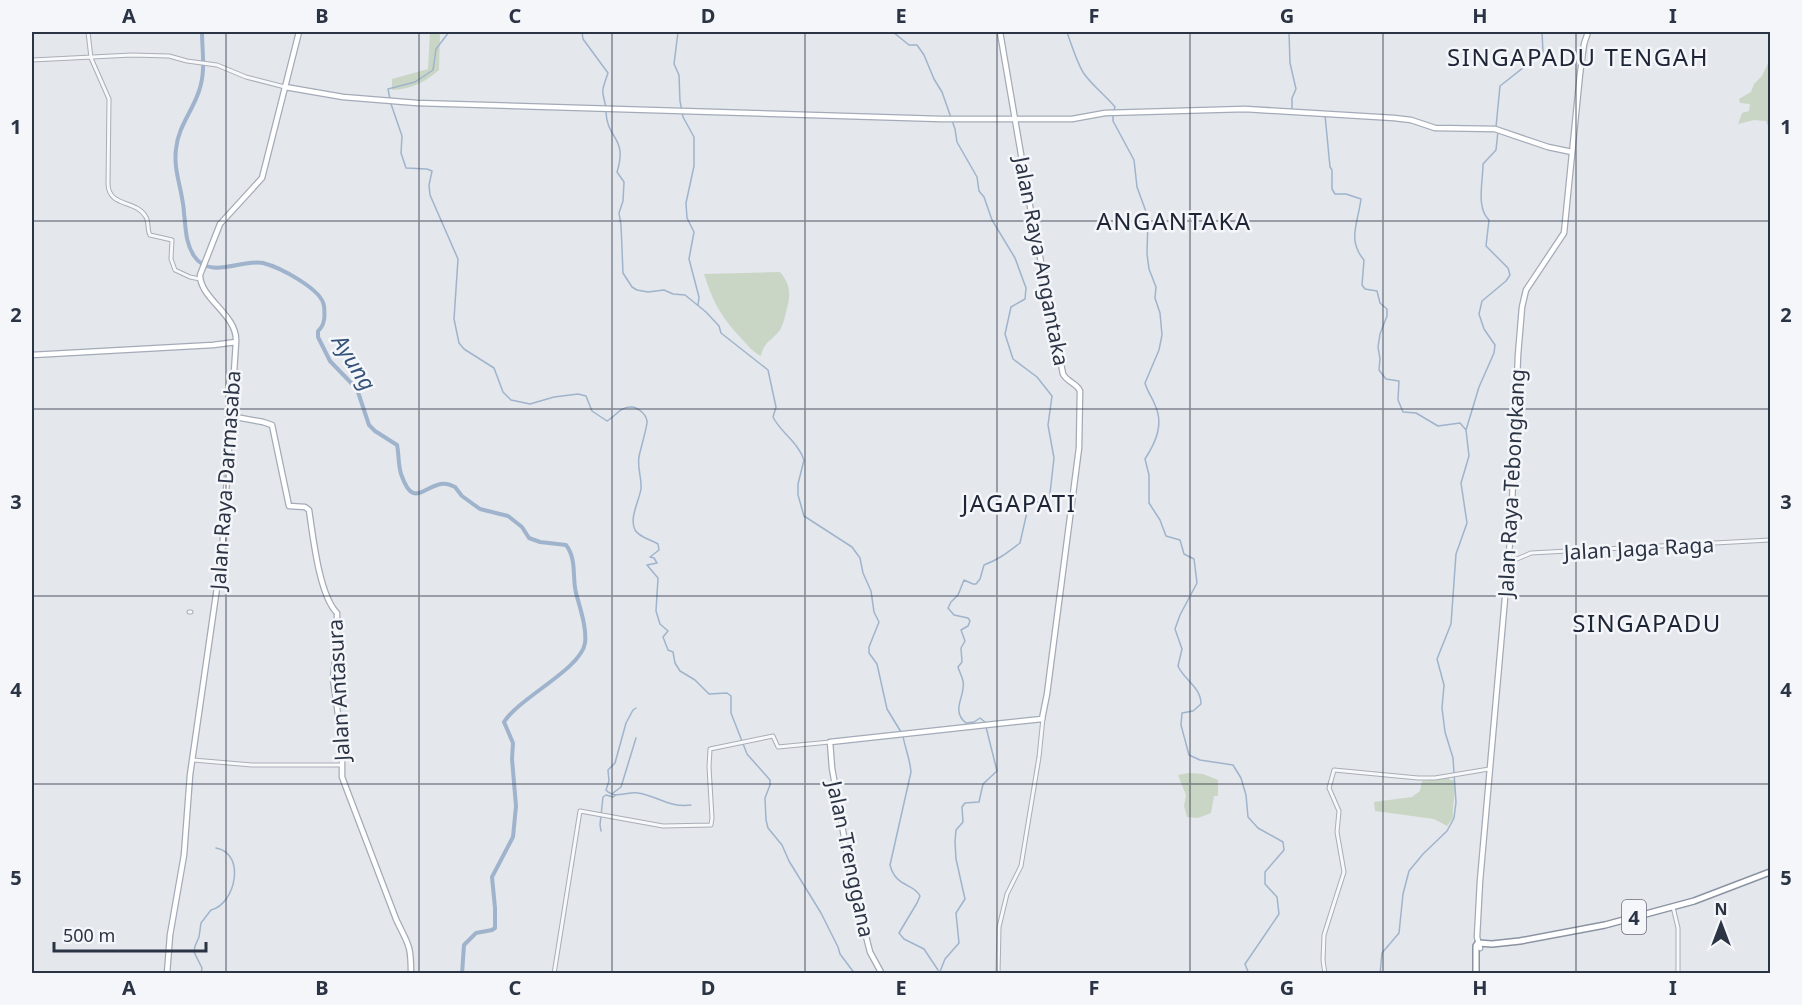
<svg xmlns="http://www.w3.org/2000/svg" width="1802" height="1005" font-family="'Noto Sans',sans-serif">
	<style>
		.green { fill: #c9d6c5 }
		.lines { fill: none; stroke-linecap: round; stroke-linejoin: round }
		.stream { stroke: #9fb4cc; stroke-width: 1.5 }
		.river { stroke: #9fb4cc; stroke-width: 4 }
		.minor-casing { stroke: #a9aeb7; stroke-width: 5 }
		.major-casing { stroke: #a3abb8; stroke-width: 7 }
		.highway-casing { stroke: #8b94a3; stroke-width: 8 }
		.minor { stroke: #f7f8fa; stroke-width: 3 }
		.major { stroke: #fff; stroke-width: 4.5 }
		.highway { stroke: #fff; stroke-width: 5 }
		.grid { fill: none; stroke: #2b3445; stroke-width: 1.5; stroke-opacity: 0.55 }
		.labels { text-anchor: middle; dominant-baseline: central; stroke-width: 5; stroke-linejoin: round; paint-order: stroke }
		.shield { fill: #f4f6f9; stroke: #676e7b; stroke-width: 1.5 }
		.shield-label { font-size: 20px; font-weight: bold; fill: #2b3445 }
		.street-label { font-size: 21px; fill: #2b3445; stroke: #f4f6f9 }
		.water-label { font-size: 22px; font-style: italic; fill: #34527a; stroke: #f4f6f9 }
		.quarter-label { font-size: 24px; letter-spacing: 1.5px; fill: #1d2536; stroke: #f4f6f9 }
		.neatline { fill: none; stroke: #2b3445; stroke-width: 2 }
		.grid-label { font-size: 20px; text-anchor: middle; font-weight: bold; fill: #2b3445 }
	</style>
	<rect width="100%" height="100%" fill="#e4e7ec"/>
	<path class="green" d="M430 32H440L439 70C424 83 411 89 392 90V79L428 69Z
		M1770 59V131L1766 121 1754 120 1738 124 1742 113 1749 111 1750 104 1740 103 1739 99 1751 92 1754 84 1762 76Z
		M780 272C791 285 791 295 786 312 785 317 783 325 780 330 772 341 764 341 761 356 752 352 747 344 740 337 720 315 713 302 704 274Z
		M1189 773 1203 774 1218 780V796H1214L1211 813 1198 818 1187 817 1184 806 1186 795 1178 775Z
		M1449 778 1450 780H1455C1456 793 1452 805 1453 818L1447 826 1434 819 1375 811 1374 802 1412 797 1420 791 1422 781Z"/>
	<g class="lines">
		<path class="stream" d="M449 32 436 49 433 70 415 82 388 89 391 104 402 136 401 153 406 168 427 169 432 171 429 185 430 195 458 259 454 319 459 343 464 349 494 368 503 392 511 400 530 404 554 397 578 394 586 396 592 411 607 421C615 417 620 407 630 407 637 406 646 414 647 421 648 425 640 450 639 457 637 468 642 478 641 489 639 501 629 518 635 530 640 538 650 539 658 544L659 550 650 557 654 558 657 563 647 565 658 578 656 611 660 624 668 631 663 637 668 650 673 652 675 663 680 671 695 680 709 694 727 693 731 696V713L747 754 770 780V785L765 798 766 820 768 828 782 845 789 861 821 913 838 947 840 954 855 974
			M582 32 583 39 608 73C602 91 601 88 606 107
			M678 32 674 64 679 75 680 101 683 117 694 137V166L686 203 687 218 694 232 689 259 699 297 698 305
			M893 32 909 45H917L924 55 934 79 942 92 955 129 957 142 977 177 979 191 984 197 992 220 1015 258 1026 288 1025 299 1011 307 1005 334 1013 359 1037 377 1052 396 1048 425 1054 458 1049 502 1044 505 1038 502 1029 503 1020 543C1008 552 1000 559 984 565L980 579 976 584H973L964 580 958 595 951 602 948 608 954 615 968 618 970 621 968 626 961 630 965 641 961 648 962 662 958 667C959 671 962 676 963 681 966 696 950 710 966 723L974 722 980 718 985 722
			M1067 32C1070 41 1079 68 1085 75 1094 87 1106 96 1115 107L1114 110
			M1289 32 1290 63 1296 89 1292 98V110
			M606 112C607 140 628 137 617 172L624 182 623 201 619 213 621 225 623 273 632 287 637 290 648 292 664 290 673 294 685 295 706 312 719 326 721 333 768 370 776 407 773 417C781 433 798 442 804 460L798 484V495L804 516 852 547 860 558 863 573 871 591 874 612 879 622 869 647V653L877 664 887 709 901 732
			M1113 114V121L1134 160 1137 187 1148 217 1147 254 1149 269 1156 287 1155 298 1160 313 1162 335 1159 350 1145 383C1147 391 1152 397 1155 405 1164 424 1156 442 1145 459L1149 475V503L1160 520 1166 536 1180 540 1184 554 1194 559 1197 583 1180 615 1175 629 1182 649 1178 666C1184 680 1201 687 1201 704L1193 711 1182 713 1181 725 1189 755 1200 760 1233 765 1241 778 1246 795 1248 817 1258 828 1283 842 1284 850 1265 872V884L1277 897 1279 914 1245 964 1249 974
			M1325 115 1330 167 1332 170V189L1335 194H1346L1361 199C1358 223 1347 240 1364 260L1362 285 1365 289 1377 291 1380 303 1387 309V316L1380 334 1378 347 1380 359 1379 370 1386 379 1399 381 1398 400 1403 412 1416 413 1438 426 1460 423 1466 430
			M1496 127 1500 86 1543 52 1542 32
			M636 708 633 710 626 723 615 763 608 770 609 781 606 790C615 800 627 791 638 793 658 796 669 808 691 805
			M903 736C905 748 910 759 911 772L890 865C896 888 914 883 920 896L917 903 899 933 904 939 924 949 938 970
			M613 793 621 787 636 738
			M601 831 600 825 603 797 606 795 613 797 616 795
			M201 974 202 968 194 952 195 946 199 937 201 923 211 910C236 904 246 853 216 848
			M939 974 945 959 959 943 956 913 965 899 956 859 955 842 956 830 963 822 962 807 965 803 979 802 983 784 997 771 986 727
			M1380 974 1382 953 1399 933 1403 894 1409 871 1423 854 1447 831 1454 818 1456 802 1453 758 1445 732 1442 708 1444 685 1437 659 1451 624 1456 554 1467 523 1461 483 1469 456 1466 430 1479 387 1494 353 1495 345 1484 329 1479 314 1482 301 1506 281 1510 275 1508 268 1486 246 1489 220C1476 208 1483 182 1483 164L1496 150 1498 131"/>
		<path class="river" d="M202 32C202 51 206 71 199 91 192 112 178 127 176 149 173 171 183 191 184 213 186 228 185 242 194 256 210 280 241 259 263 263 279 267 322 289 324 306 325 316 325 325 318 331V337L330 361 357 389 369 425 375 431 397 445C399 454 398 464 401 474 413 508 421 488 441 484 446 483 451 485 455 487L462 496 480 509 508 516 522 527 529 538 540 542 566 545C577 559 572 577 576 593 580 608 587 628 585 643 581 669 520 697 504 722L513 743 512 759 516 806 513 837 492 877 495 908V928L492 930 476 933 464 945 462 974"/>
		<defs>
			<path id="minor" d="M88 32 91 58 109 99 108 184C109 208 136 199 146 217 149 222 147 230 150 235L172 240 171 259 175 270 190 277 200 279
				M32 60 132 55 169 56 187 61 217 65 246 77 285 87
				M1508 560 1517 559 1531 553 1770 540
				M189 612H191
				M193 760 252 765H342
				M1673 907 1678 928V974
				M554 974 580 811 663 826 711 825 712 818 709 767 710 749 773 736 778 747 830 742
				M998 974 999 927 1007 894 1021 866 1039 757 1043 718
				M1325 974 1323 960 1324 935 1344 872 1337 832 1339 811 1329 788 1334 770 1418 778H1435L1489 769"/>
			<path id="major" d="M285 87 343 97 417 103 941 119H1072L1105 113 1245 109 1394 118 1411 120 1435 128 1495 129 1548 147 1572 152
				M32 355 213 345 236 342
				M230 416 263 422 272 425 289 506 305 507 309 510C313 536 319 595 337 613V643L333 679 342 743V777L396 919C408 945 411 943 411 974
				M1480 948 1477 937 1480 881 1511 530 1518 355 1522 307 1526 290 1564 233 1580 74 1584 44 1588 32
				M167 974 170 935 184 855 190 775 222 553 236 342C238 315 200 299 200 275L220 224 262 178 299 32
				M882 974 870 952 851 877 832 768 830 742 1042 719 1047 694 1079 448 1080 391C1077 383 1067 382 1063 374L1029 201 1000 32"/>
			<path id="highway" d="M1476 974V946L1478 943 1492 944 1520 941 1605 925 1694 901 1770 872"/>
		</defs>
		<use href="#minor" class="minor-casing"/>
		<use href="#major" class="major-casing"/>
		<use href="#highway" class="highway-casing"/>
		<use href="#minor" class="minor"/>
		<use href="#major" class="major"/>
		<use href="#highway" class="highway"/>
	</g>
	<path class="grid" d="M226 32V974M419 32V974M612 32V974M805 32V974M997 32V974M1190 32V974M1383 32V974M1576 32V974M32 221H1770M32 409H1770M32 596H1770M32 784H1770"/>
	<g class="labels">
		<rect class="shield" x="1622" y="900" width="24" height="34" rx="4.5"/>
		<g class="shield-label">
			<text x="1634" y="917">4</text>
		</g>
		<g class="street-label">
			<text transform="translate(1042 261) rotate(79)">Jalan Raya Angantaka</text>
			<text transform="translate(225 480) rotate(-86)">Jalan Raya Darmasaba</text>
			<text transform="translate(1511 483) rotate(-87)">Jalan Raya Tebongkang</text>
			<text transform="translate(1639 548) rotate(-3)">Jalan Jaga Raga</text>
			<text transform="translate(338 690) rotate(-93)">Jalan Antasura</text>
			<text transform="translate(851 859) rotate(78)">Jalan Trenggana</text>
		</g>
		<g class="water-label">
			<text transform="translate(355 362) rotate(58)">Ayung</text>
		</g>
		<g class="quarter-label">
			<text x="1578" y="56">SINGAPADU TENGAH</text>
			<text x="1174" y="220">ANGANTAKA</text>
			<text x="1019" y="502">JAGAPATI</text>
			<text x="1647" y="622">SINGAPADU</text>
		</g>
	</g>
	<rect width="1802" height="1005" fill="none" stroke="#f4f6f9" stroke-width="66"/>
	<g transform="translate(1721 924)" stroke="#f4f6f9" stroke-width="4.5" paint-order="stroke">
	<path d="M0-4.5L10 22L0 15L-10 22Z" fill="#2b3445"/>
	<text y="-9" font-size="16" font-weight="bold" text-anchor="middle" fill="#2b3445">N</text>
	</g>
	<path d="M54 942v9h152v-9" fill="none" stroke="#2b3445" stroke-width="3"/>
	<text x="63" y="942" font-size="18" fill="#2b3445" stroke="#f4f6f9" stroke-width="4.5" paint-order="stroke">500 m</text>
	<rect x="33" y="33" width="1736" height="939" class="neatline"/>
	<g class="grid-label">
		<text x="129" y="23">A</text>
		<text x="322" y="23">B</text>
		<text x="515" y="23">C</text>
		<text x="708" y="23">D</text>
		<text x="901" y="23">E</text>
		<text x="1094" y="23">F</text>
		<text x="1287" y="23">G</text>
		<text x="1480" y="23">H</text>
		<text x="1673" y="23">I</text>
		<text x="16" y="134">1</text>
		<text x="1786" y="134">1</text>
		<text x="16" y="322">2</text>
		<text x="1786" y="322">2</text>
		<text x="16" y="509">3</text>
		<text x="1786" y="509">3</text>
		<text x="16" y="697">4</text>
		<text x="1786" y="697">4</text>
		<text x="16" y="885">5</text>
		<text x="1786" y="885">5</text>
		<text x="129" y="995">A</text>
		<text x="322" y="995">B</text>
		<text x="515" y="995">C</text>
		<text x="708" y="995">D</text>
		<text x="901" y="995">E</text>
		<text x="1094" y="995">F</text>
		<text x="1287" y="995">G</text>
		<text x="1480" y="995">H</text>
		<text x="1673" y="995">I</text>
	</g>
</svg>
